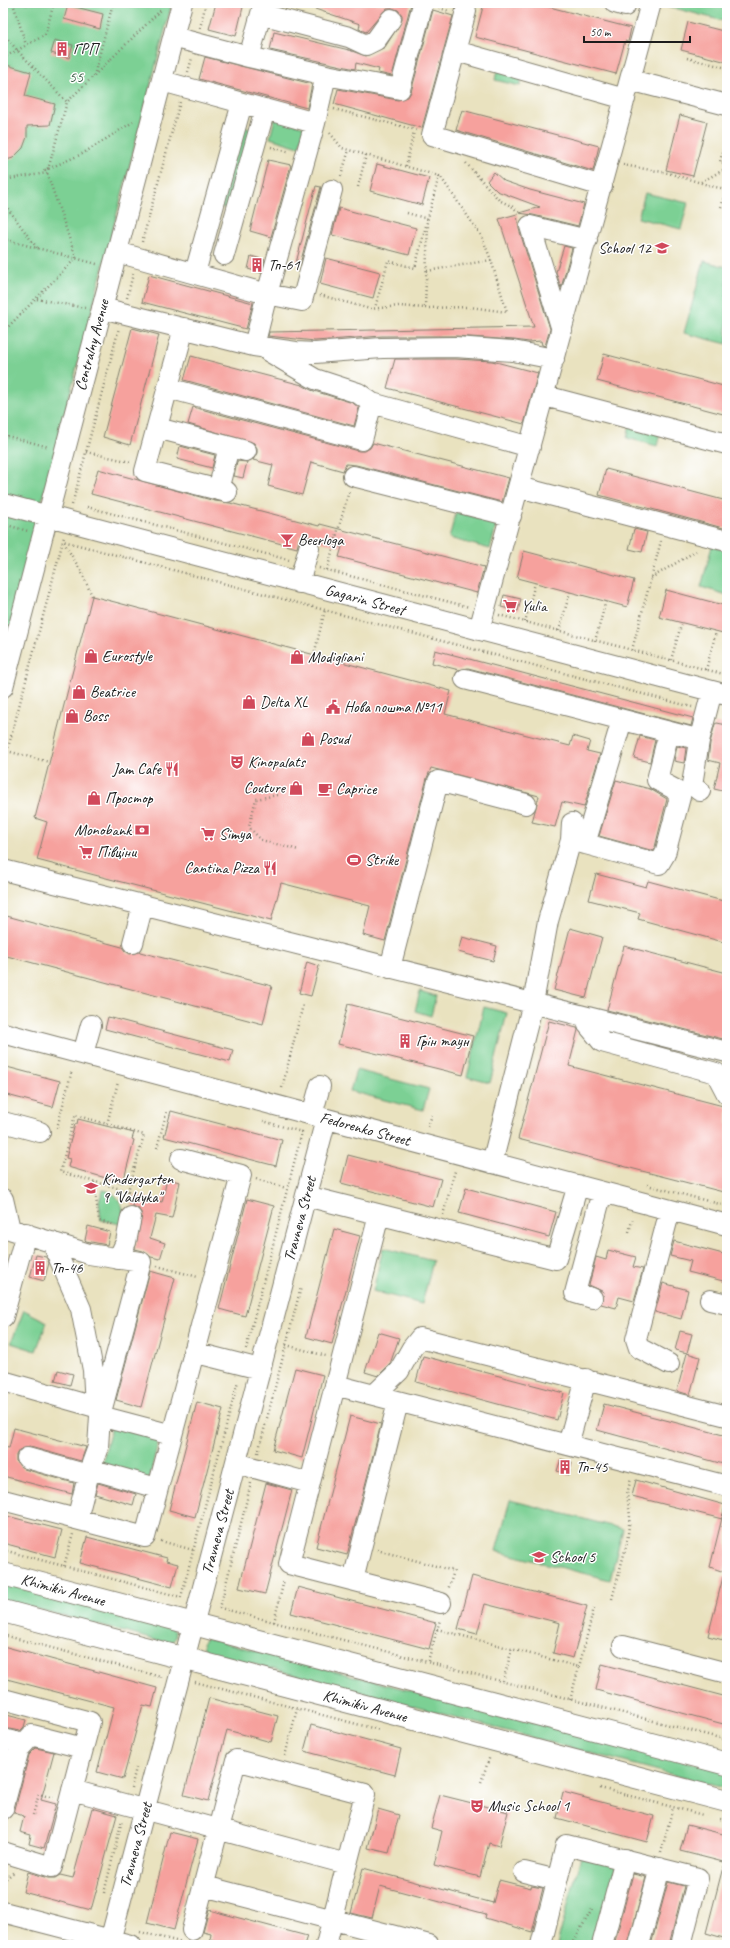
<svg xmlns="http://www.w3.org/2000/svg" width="730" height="1948" font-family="Caveat,sans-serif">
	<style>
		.green { fill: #7bd094; stroke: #4c7658 }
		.building { fill: #f6a19d }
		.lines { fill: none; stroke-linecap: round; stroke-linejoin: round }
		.minor-casing { stroke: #827f6e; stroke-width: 22 }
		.major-casing { stroke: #827f6e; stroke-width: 24 }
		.path { stroke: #827f6e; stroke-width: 2.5; stroke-dasharray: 1 3; stroke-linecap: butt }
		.minor { stroke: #fff; stroke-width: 20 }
		.major { stroke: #fff; stroke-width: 22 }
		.labels { text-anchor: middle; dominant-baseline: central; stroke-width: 3; stroke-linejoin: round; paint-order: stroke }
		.poi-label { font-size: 16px; fill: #1c1c1c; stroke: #fff; text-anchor: start }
		.park-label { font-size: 16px; fill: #42644c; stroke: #fff }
		.street-label { font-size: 16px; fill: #1c1c1c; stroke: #fff }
	</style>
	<rect width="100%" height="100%" fill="#fff"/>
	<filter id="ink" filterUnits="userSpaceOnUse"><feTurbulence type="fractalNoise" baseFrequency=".025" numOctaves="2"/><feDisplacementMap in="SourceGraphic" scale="8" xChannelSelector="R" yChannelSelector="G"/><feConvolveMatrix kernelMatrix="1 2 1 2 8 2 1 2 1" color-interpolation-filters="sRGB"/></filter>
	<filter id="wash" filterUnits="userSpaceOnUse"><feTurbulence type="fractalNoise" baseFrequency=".012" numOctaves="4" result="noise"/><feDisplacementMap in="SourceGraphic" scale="16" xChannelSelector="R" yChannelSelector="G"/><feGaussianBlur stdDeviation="0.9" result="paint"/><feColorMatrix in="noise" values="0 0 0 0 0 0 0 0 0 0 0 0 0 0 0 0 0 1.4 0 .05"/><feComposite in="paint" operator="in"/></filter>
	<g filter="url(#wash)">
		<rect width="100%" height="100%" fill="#e9e2bf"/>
		<path class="green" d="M3 3H172L41 504 3 494Z
			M663 3H727V22L663 5Z
			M497 70 522 77 520 86 495 80Z
			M275 118 305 127 299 147 270 138Z
			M241 126 254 130 232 210 218 206Z
			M645 193 688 203 681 229 638 218Z
			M704 261 727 267V344L684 333Z
			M630 425 660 433 657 446 627 438Z
			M456 512 497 523 490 549 449 538Z
			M3 513 38 522 3 657Z
			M712 546 727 550V595L701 587Z
			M420 991 436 996 431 1016 415 1011Z
			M484 1007 507 1013 490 1083 467 1077Z
			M356 1070 429 1089 423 1110 350 1091Z
			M103 1190C120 1192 125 1210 125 1225L101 1220 99 1201Z
			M383 1248 433 1261 422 1304 373 1291Z
			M24 1310 47 1322 36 1351 11 1343Z
			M112 1426 159 1439 149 1480 101 1467Z
			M510 1500 623 1529 610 1580 496 1551Z
			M3 1583 170 1627 175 1631 176 1637 172 1642 166 1643 3 1600Z
			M206 1638 727 1772V1789L208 1652 204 1648 203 1642Z
			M581 1856 617 1865 596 1945H557Z"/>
		<g id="blocks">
			<path class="building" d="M216 3H244L236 36 209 29Z
				M304 3 411 4 392 76 378 73 379 69 356 63 355 69 270 50 274 32 349 50 366 56 385 47 402 20V15L398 10 392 8H387L366 32 359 29 360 24 303 5Z
				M484 3H534L631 28 628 42 625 41 616 74 475 37Z
				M68 5 103 14 100 29 64 19Z
				M433 10 453 16 422 128 334 104 338 89 398 100 408 97 411 92Z
				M688 22 727 32V62L681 50Z
				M55 40 73 45 69 58 51 53Z
				M205 57 312 84 307 108 199 79Z
				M3 64 31 72 25 96 55 104 50 125 27 126V137L23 148 13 158 3 161Z
				M462 110 599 146 593 171 456 130Z
				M680 115 707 122 693 176 666 170Z
				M268 160 291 165 271 237 250 231Z
				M377 164 429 178 422 205 370 191Z
				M494 172 504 181 530 190 584 204 578 226 533 215 519 213 540 207 497 191 487 181Z
				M316 186 321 187 300 264 296 263Z
				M339 208 416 228 409 255 332 235Z
				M517 214 519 229 550 329 545 346 542 345 541 341 529 342 514 340 456 336H382L315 341 268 336 269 332 534 327 499 219Z
				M564 246 572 248 561 288 556 272Z
				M251 256 265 260 261 273 248 269Z
				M326 258 380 272 373 298 320 284Z
				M149 275 253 303 246 329 142 302Z
				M132 328 159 335 130 445 103 437Z
				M604 354 727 387V415L597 381Z
				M191 356 302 385 311 390 353 403 359 408 354 426 184 380Z
				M395 359H455L492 361 538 373 524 424 387 388Z
				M193 407 359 451H365L370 448 373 443 509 478 502 502 356 465 346 464 343 471 311 462 302 495 268 486 273 465 253 460 257 453V448L254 443 188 424Z
				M180 446 215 455 212 468 177 459Z
				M237 461 247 462 243 478 234 476Z
				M98 469 215 501 230 503 319 526 320 524 484 567 477 593 339 557 342 547 318 541 312 537 300 536 297 548 91 494Z
				M606 469 727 501V529L599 495Z
				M634 529 647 532 642 552 629 549Z
				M524 551 634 580 627 607 517 578Z
				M666 590 727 606V634L659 617Z
				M504 595 521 599 518 611 501 607Z
				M92 596 451 691 445 714 570 746 573 736 590 741 587 751 600 754 584 807 562 802 555 827 532 822 539 796 431 768 427 778 385 941 363 935 370 906 281 883 271 921 37 860 47 822 35 818Z
				M435 650 693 718 691 726 468 668 459 670 432 663Z
				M717 723 727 725V792L714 789 720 763 708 760 710 743 715 724Z
				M640 736 655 740 650 762 634 758Z
				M677 746 686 748 684 763 674 761Z
				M616 780 650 789 667 799 654 851 599 836Z
				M596 874 646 887 648 881 727 902V943L638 919 640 913 589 900Z
				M3 915 122 947 125 951 130 954 140 952 272 986 263 1024 3 955Z
				M570 928 602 937 586 998 554 990Z
				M462 937 497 946 493 961 458 952Z
				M624 946 727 973V1040L607 1010Z
				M307 962 319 966 311 996 299 993Z
				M348 1004 473 1036 463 1075 338 1044Z
				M108 1017 233 1050 230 1062 105 1029Z
				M549 1021 577 1028 578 1030 569 1066 727 1107V1193L518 1139Z
				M3 1066 60 1081 53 1107 3 1094Z
				M171 1111 282 1140 276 1166 164 1137Z
				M78 1119 134 1133 132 1139 134 1140 123 1183 68 1167 70 1159 66 1158 75 1124H77Z
				M348 1155 441 1179 433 1207 341 1183Z
				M167 1179 180 1182 172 1218 156 1215 150 1238 165 1243 160 1259 151 1257 143 1251 135 1249 142 1214 138 1208 132 1206 135 1195 162 1202Z
				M466 1188 556 1212 549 1237 459 1213Z
				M247 1199 274 1206 245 1316 219 1309Z
				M88 1226 110 1232 107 1245 86 1241 85 1240Z
				M334 1229 360 1236 332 1344 306 1337Z
				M674 1241 727 1255V1282L688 1272 691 1261 670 1256Z
				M608 1250 636 1257 633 1267 643 1269 634 1301 619 1297 616 1308 601 1304 604 1292 589 1285 596 1257 606 1260Z
				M36 1255 46 1257 49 1263 44 1281 30 1277Z
				M150 1271 175 1278 141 1407 116 1400Z
				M663 1283 688 1290 681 1319 655 1312Z
				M680 1331 692 1334 687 1353 675 1350Z
				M378 1332 399 1338 390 1364 378 1376 365 1372Z
				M687 1353 700 1357 690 1395 677 1391Z
				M423 1356 564 1393 557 1420 416 1382Z
				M295 1368 323 1375 302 1458 273 1450Z
				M58 1370 73 1374 70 1385 55 1381Z
				M197 1402 223 1409 195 1517 169 1510Z
				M604 1404 727 1436V1465L597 1430Z
				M350 1416 381 1424 347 1555 316 1547Z
				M14 1428 86 1447 81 1461 30 1447 19 1450 16 1455V1461L24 1469 74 1483 72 1494 3 1476V1447L9 1448Z
				M561 1459 572 1462 569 1475 557 1471Z
				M636 1480 725 1505 722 1519 632 1496Z
				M98 1483 136 1494 133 1505 95 1494Z
				M266 1483 292 1490 265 1594 239 1588Z
				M723 1514 727 1515V1561L724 1572 710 1567Z
				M3 1515 62 1530 55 1557 3 1543Z
				M87 1537 167 1558 166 1561 178 1564 172 1587 80 1563Z
				M472 1576 587 1606 573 1658 553 1653 560 1623 485 1604 477 1634 458 1629Z
				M723 1577H727V1624L723 1640 708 1636Z
				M298 1587 436 1623 429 1649 291 1613Z
				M3 1646 157 1688 152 1707 143 1705 123 1779 97 1772 114 1707 3 1678Z
				M602 1664 727 1697V1725L596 1690Z
				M209 1698 278 1716 271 1742 227 1730 208 1801 184 1795Z
				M3 1714 26 1720 24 1727 20 1731 3 1728Z
				M311 1725 401 1749 395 1775 304 1751Z
				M36 1748 54 1752 41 1800 56 1804 44 1848 29 1844 31 1835 20 1832 24 1816 14 1813 29 1755Z
				M563 1792 654 1816 647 1842 557 1818Z
				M440 1795 508 1812 499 1846 489 1843 480 1877 434 1865 442 1831 431 1828Z
				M92 1808 117 1815 91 1910 23 1892 28 1872 49 1878H55L60 1875 73 1878Z
				M378 1809 399 1815 389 1853 368 1848Z
				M687 1825 727 1835V1863L680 1851Z
				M170 1832 198 1839 174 1930 147 1923Z
				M723 1867H727V1939L706 1933Z
				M363 1868 493 1903 499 1880 531 1888V1886L543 1888 532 1932 485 1918 486 1914 380 1886 372 1918 351 1913Z
				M633 1874 646 1877 628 1945H614Z
				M668 1882 684 1886 669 1945H651Z
				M209 1910 307 1936 304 1945H229L210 1940 211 1934 203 1932Z"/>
		</g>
	</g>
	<g filter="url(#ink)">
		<use href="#blocks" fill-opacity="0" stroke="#827f6e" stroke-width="1"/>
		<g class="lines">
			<defs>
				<path id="minor" d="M615 3 625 6
					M466 11 432 135 602 186
					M261 14 349 37 366 45 376 40 391 19
					M173 37 249 57 264 3
					M456 51 625 99
					M249 57 326 75 315 123
					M326 75 400 89 423 4
					M630 80 727 105
					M530 226 562 330
					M530 226 587 240
					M117 252 267 294 315 123 162 81
					M224 255 265 109
					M195 273 242 103
					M102 308 254 346 296 352 315 353 382 348 455 347 513 351 554 359
					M184 328 145 471 227 492
					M254 346 267 294 302 301 332 190
					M268 351 315 379 358 393 372 403 530 447
					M168 388 362 440 372 403
					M545 396 727 444
					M157 428 246 451
					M353 476 511 516
					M519 487 727 541
					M218 490 229 447
					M3 504 727 695
					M299 583 309 548
					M479 630 651 3
					M465 679 689 737
					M3 687 182 3
					M700 791 692 785 699 741 712 691
					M571 840 659 864 665 854 680 797 674 789 657 780 669 732
					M585 844 622 720
					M3 870 727 1052
					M133 943 143 905
					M390 968 438 781 526 804
					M586 1017 588 1025 602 1042 716 1073 727 1094
					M3 1033 727 1225
					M83 1054 91 1025
					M312 1115 320 1086
					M3 1122 40 1132
					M492 1163 533 1003 548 921 571 840 572 823
					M306 1196 556 1259 578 1185
					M3 1199 10 1229
					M379 1215 289 1564 441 1603
					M3 1227 89 1254 141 1262 100 1416 172 1435
					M52 1242 81 1309 93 1370 95 1407
					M118 1259 126 1242 131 1217
					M592 1298 575 1293 602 1192
					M710 1300 727 1304
					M3 1317 26 1233
					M193 1352 260 1369
					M669 1364 639 1348 636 1339 670 1210
					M3 1381 102 1409
					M335 1385 727 1486
					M374 1395 399 1371 412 1348 420 1338 727 1416
					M568 1445 586 1379
					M27 1458 88 1475
					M236 1463 310 1483
					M90 1469 98 1447 100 1416
					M3 1500 145 1537 241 1175 181 1159
					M77 1519 90 1469 157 1488
					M353 1580 398 1402
					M623 1646 727 1673
					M3 1699 90 1722 52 1867 3 1852
					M3 1739 23 1744
					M72 1790 347 1864
					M3 1809 19 1749 32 1735 83 1748
					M524 1872 557 1880
					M204 1886 429 1945
					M3 1912 130 1945
					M192 1930 236 1760 365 1794 326 1945
					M109 1945 326 1119
					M541 1945 566 1845 698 1878 681 1945
					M602 1945 625 1859
					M639 1945 660 1868"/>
				<path id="major" d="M3 1574 727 1764
					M3 1611 727 1801"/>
			</defs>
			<use href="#minor" class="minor-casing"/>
			<use href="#major" class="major-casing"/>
			<path class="path" d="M13 3 26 45
				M439 8 449 11
				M200 28 206 3
				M3 33 17 50 67 102
				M3 58 45 35 54 3
				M687 58 727 68
				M188 72 192 58
				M94 76 113 3
				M334 109 416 130
				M330 133 342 148 439 176 415 268 388 261 375 308
				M727 133 720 162 727 164
				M271 147 290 152
				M466 163 499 200 513 207 520 214
				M623 165 668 173 715 187 727 189
				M406 166 414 131
				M48 168 43 171 82 154 133 122
				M341 176 349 150
				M3 180 47 173 67 102 162 9
				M701 182 727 168
				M358 187 366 155
				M3 202 37 248
				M721 207 727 189
				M407 213 428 219
				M3 239 97 264
				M142 242 180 102
				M427 271 491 260
				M320 295 370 309 399 306 425 308 428 224
				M127 298 133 274
				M37 299 85 308
				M425 308 470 307 507 312 491 260 482 237 440 176
				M3 332 76 258 47 173
				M3 435 49 447
				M86 452 131 462
				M72 505 119 328
				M87 507 289 560
				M3 524 28 531
				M319 568 469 607
				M327 570 349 491
				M651 578 696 551
				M92 596 82 573 63 541 692 707
				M499 615 727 675
				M525 622 535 583
				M559 631 570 592
				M595 641 606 601
				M632 650 661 541
				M314 655 325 610
				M671 660 682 622
				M706 670 716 632
				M7 751 49 762
				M3 767 64 537
				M277 795 256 799 249 827 261 840 299 850
				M282 1088 303 1005
				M107 1124 144 1135 128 1191 60 1172 75 1115 107 1124 118 1082
				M428 1127 432 1115
				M57 1128 72 1070
				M157 1148 167 1110
				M256 1179 286 1188
				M94 1182 99 1221 114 1225
				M647 1185 727 1206
				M128 1191 129 1201
				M443 1215 455 1171
				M629 1232 633 1217
				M157 1266 198 1277
				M286 1345 326 1356
				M246 1349 302 1132 263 1121
				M258 1453 301 1287
				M251 1483 220 1608 727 1740
				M161 1541 193 1550
				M3 1550 181 1597 238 1381
				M377 1550 454 1571 448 1590
				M64 1566 73 1534
				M612 1599 627 1543 630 1516 627 1494 631 1478
				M274 1622 284 1580
				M437 1629 579 1667 570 1700
				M3 1635 161 1677V1678
				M428 1661 440 1620
				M579 1667 594 1608
				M503 1681 512 1649
				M195 1682 380 1730
				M285 1756 297 1709
				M481 1782 490 1756
				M131 1788 136 1768
				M600 1788 703 1815
				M33 1815 39 1794 53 1798
				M720 1819 727 1821
				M661 1853 673 1807
				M3 1881 14 1872
				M104 1893 122 1820
				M140 1932 180 1942
				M571 1945 593 1908"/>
			<use href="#minor" class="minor"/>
			<use href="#major" class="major"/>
		</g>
	</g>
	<defs>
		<symbol id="building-bare" viewBox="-9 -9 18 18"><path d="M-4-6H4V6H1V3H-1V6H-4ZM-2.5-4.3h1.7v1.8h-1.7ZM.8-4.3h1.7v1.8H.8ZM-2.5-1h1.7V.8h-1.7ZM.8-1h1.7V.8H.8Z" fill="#d1495b" stroke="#fff" stroke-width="2.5" paint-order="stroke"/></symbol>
		<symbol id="school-bare" viewBox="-9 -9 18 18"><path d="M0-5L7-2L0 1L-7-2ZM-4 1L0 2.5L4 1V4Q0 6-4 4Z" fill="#d1495b" stroke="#fff" stroke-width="2.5" paint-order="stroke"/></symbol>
		<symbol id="bar-bare" viewBox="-9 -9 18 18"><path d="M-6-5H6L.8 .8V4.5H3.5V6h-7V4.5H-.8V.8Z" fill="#d1495b" stroke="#fff" stroke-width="2.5" paint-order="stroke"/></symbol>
		<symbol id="supermarket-bare" viewBox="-9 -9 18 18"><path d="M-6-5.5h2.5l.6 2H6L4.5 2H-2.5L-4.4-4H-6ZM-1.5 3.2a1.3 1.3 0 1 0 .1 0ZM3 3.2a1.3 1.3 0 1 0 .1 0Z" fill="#d1495b" stroke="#fff" stroke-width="2.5" paint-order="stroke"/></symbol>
		<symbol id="shop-bare" viewBox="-9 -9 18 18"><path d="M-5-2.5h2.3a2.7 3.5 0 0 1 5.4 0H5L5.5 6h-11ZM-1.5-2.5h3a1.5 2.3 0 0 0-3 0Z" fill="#d1495b" stroke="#fff" stroke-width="2.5" paint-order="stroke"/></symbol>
		<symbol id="civic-bare" viewBox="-9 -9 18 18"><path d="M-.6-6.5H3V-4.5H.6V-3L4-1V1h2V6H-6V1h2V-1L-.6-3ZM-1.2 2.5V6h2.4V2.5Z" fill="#d1495b" stroke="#fff" stroke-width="2.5" paint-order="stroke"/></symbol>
		<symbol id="theatre-bare" viewBox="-9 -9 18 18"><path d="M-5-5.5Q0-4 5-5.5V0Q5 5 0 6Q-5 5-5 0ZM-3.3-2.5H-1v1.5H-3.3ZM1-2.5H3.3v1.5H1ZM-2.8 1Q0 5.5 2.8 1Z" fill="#d1495b" stroke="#fff" stroke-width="2.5" paint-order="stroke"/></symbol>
		<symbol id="restaurant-bare" viewBox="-9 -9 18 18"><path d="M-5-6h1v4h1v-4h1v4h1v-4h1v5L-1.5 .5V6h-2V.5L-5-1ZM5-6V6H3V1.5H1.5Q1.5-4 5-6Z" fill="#d1495b" stroke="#fff" stroke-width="2.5" paint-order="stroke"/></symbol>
		<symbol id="cafe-bare" viewBox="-9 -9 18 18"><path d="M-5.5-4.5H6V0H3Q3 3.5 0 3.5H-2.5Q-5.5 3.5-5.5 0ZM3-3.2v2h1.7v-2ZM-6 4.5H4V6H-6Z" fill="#d1495b" stroke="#fff" stroke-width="2.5" paint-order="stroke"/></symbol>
		<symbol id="bank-bare" viewBox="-9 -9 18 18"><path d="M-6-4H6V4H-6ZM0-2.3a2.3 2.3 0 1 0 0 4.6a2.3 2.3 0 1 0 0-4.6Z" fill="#d1495b" stroke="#fff" stroke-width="2.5" paint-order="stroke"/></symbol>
		<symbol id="stadium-bare" viewBox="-9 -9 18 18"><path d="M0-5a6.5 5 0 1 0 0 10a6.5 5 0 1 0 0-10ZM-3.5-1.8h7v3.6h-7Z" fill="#d1495b" stroke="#fff" stroke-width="2.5" paint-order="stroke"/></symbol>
	</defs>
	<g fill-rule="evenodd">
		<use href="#building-bare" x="52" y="39" width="20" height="20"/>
		<use href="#school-bare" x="652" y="238" width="20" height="20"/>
		<use href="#building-bare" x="247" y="255" width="20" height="20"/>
		<use href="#bar-bare" x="277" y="530" width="20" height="20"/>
		<use href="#supermarket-bare" x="500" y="596" width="20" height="20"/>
		<use href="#shop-bare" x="81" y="646" width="20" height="20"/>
		<use href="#shop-bare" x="287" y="647" width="20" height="20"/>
		<use href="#shop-bare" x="69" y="682" width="20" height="20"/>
		<use href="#shop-bare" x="239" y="692" width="20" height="20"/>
		<use href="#civic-bare" x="323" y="697" width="20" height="20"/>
		<use href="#shop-bare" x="62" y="706" width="20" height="20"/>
		<use href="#shop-bare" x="298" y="729" width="20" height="20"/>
		<use href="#theatre-bare" x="227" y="752" width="20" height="20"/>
		<use href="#restaurant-bare" x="162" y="759" width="20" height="20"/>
		<use href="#shop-bare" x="286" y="778" width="20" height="20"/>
		<use href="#cafe-bare" x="315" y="779" width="20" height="20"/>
		<use href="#shop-bare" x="84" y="788" width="20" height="20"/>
		<use href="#bank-bare" x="132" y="820" width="20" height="20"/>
		<use href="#supermarket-bare" x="198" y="824" width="20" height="20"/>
		<use href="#supermarket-bare" x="76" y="842" width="20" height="20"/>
		<use href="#stadium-bare" x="344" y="850" width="20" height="20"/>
		<use href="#restaurant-bare" x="260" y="858" width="20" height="20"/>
		<use href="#building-bare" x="395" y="1031" width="20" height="20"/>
		<use href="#school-bare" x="81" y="1178" width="20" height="20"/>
		<use href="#building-bare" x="30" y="1258" width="20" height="20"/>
		<use href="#building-bare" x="555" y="1457" width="20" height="20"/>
		<use href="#school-bare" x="529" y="1547" width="20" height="20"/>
		<use href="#theatre-bare" x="467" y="1796" width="20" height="20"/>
	</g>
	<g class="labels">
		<g class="poi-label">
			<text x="73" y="49">ГРП</text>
			<text x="651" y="248" text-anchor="end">School 12</text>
			<text x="268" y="265">Тп-61</text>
			<text x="298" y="540">Beerloga</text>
			<text x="521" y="606">Yulia</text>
			<text x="102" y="656">Eurostyle</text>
			<text x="308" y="657">Modigliani</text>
			<text x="90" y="692">Beatrice</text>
			<text x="260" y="702">Delta XL</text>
			<text x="344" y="707">Нова пошта №11</text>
			<text x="83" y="716">Boss</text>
			<text x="319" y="739">Posud</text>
			<text x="248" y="762">Kinopalats</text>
			<text x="161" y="769" text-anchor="end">Jam Cafe</text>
			<text x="285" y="788" text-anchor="end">Couture</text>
			<text x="336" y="789">Caprice</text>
			<text x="105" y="798">Простор</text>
			<text x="131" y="830" text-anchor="end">Monobank</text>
			<text x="219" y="834">Simya</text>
			<text x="97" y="852">Півціни</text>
			<text x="365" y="860">Strike</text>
			<text x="259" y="868" text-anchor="end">Cantina Pizza</text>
			<text x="416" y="1041">Грін таун</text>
			<text x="102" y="1179">Kindergarten<tspan x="102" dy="18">9 "Valdyka"</tspan></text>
			<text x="51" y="1268">Тп-46</text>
			<text x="576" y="1467">Тп-45</text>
			<text x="550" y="1557">School 5</text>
			<text x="488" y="1806">Music School 1</text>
		</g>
		<g class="park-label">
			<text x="76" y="77">55</text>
		</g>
		<g class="street-label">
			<text transform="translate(92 345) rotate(-75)">Centralny Avenue</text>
			<text transform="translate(365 600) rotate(15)">Gagarin Street</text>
			<text transform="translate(365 1129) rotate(15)">Fedorenko Street</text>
			<text transform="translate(300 1219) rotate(-75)">Travneva Street</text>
			<text transform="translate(218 1532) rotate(-75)">Travneva Street</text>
			<text transform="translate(63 1590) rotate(15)">Khimikiv Avenue</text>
			<text transform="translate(365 1706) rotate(15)">Khimikiv Avenue</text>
			<text transform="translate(136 1845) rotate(-75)">Travneva Street</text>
		</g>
	</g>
	<rect width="730" height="1948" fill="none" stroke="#fff" stroke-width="16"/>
	<path d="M584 36v6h106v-6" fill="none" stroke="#1c1c1c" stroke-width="2"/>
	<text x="590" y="36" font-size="12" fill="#1c1c1c" stroke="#ffffff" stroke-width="3" paint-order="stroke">50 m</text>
</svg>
